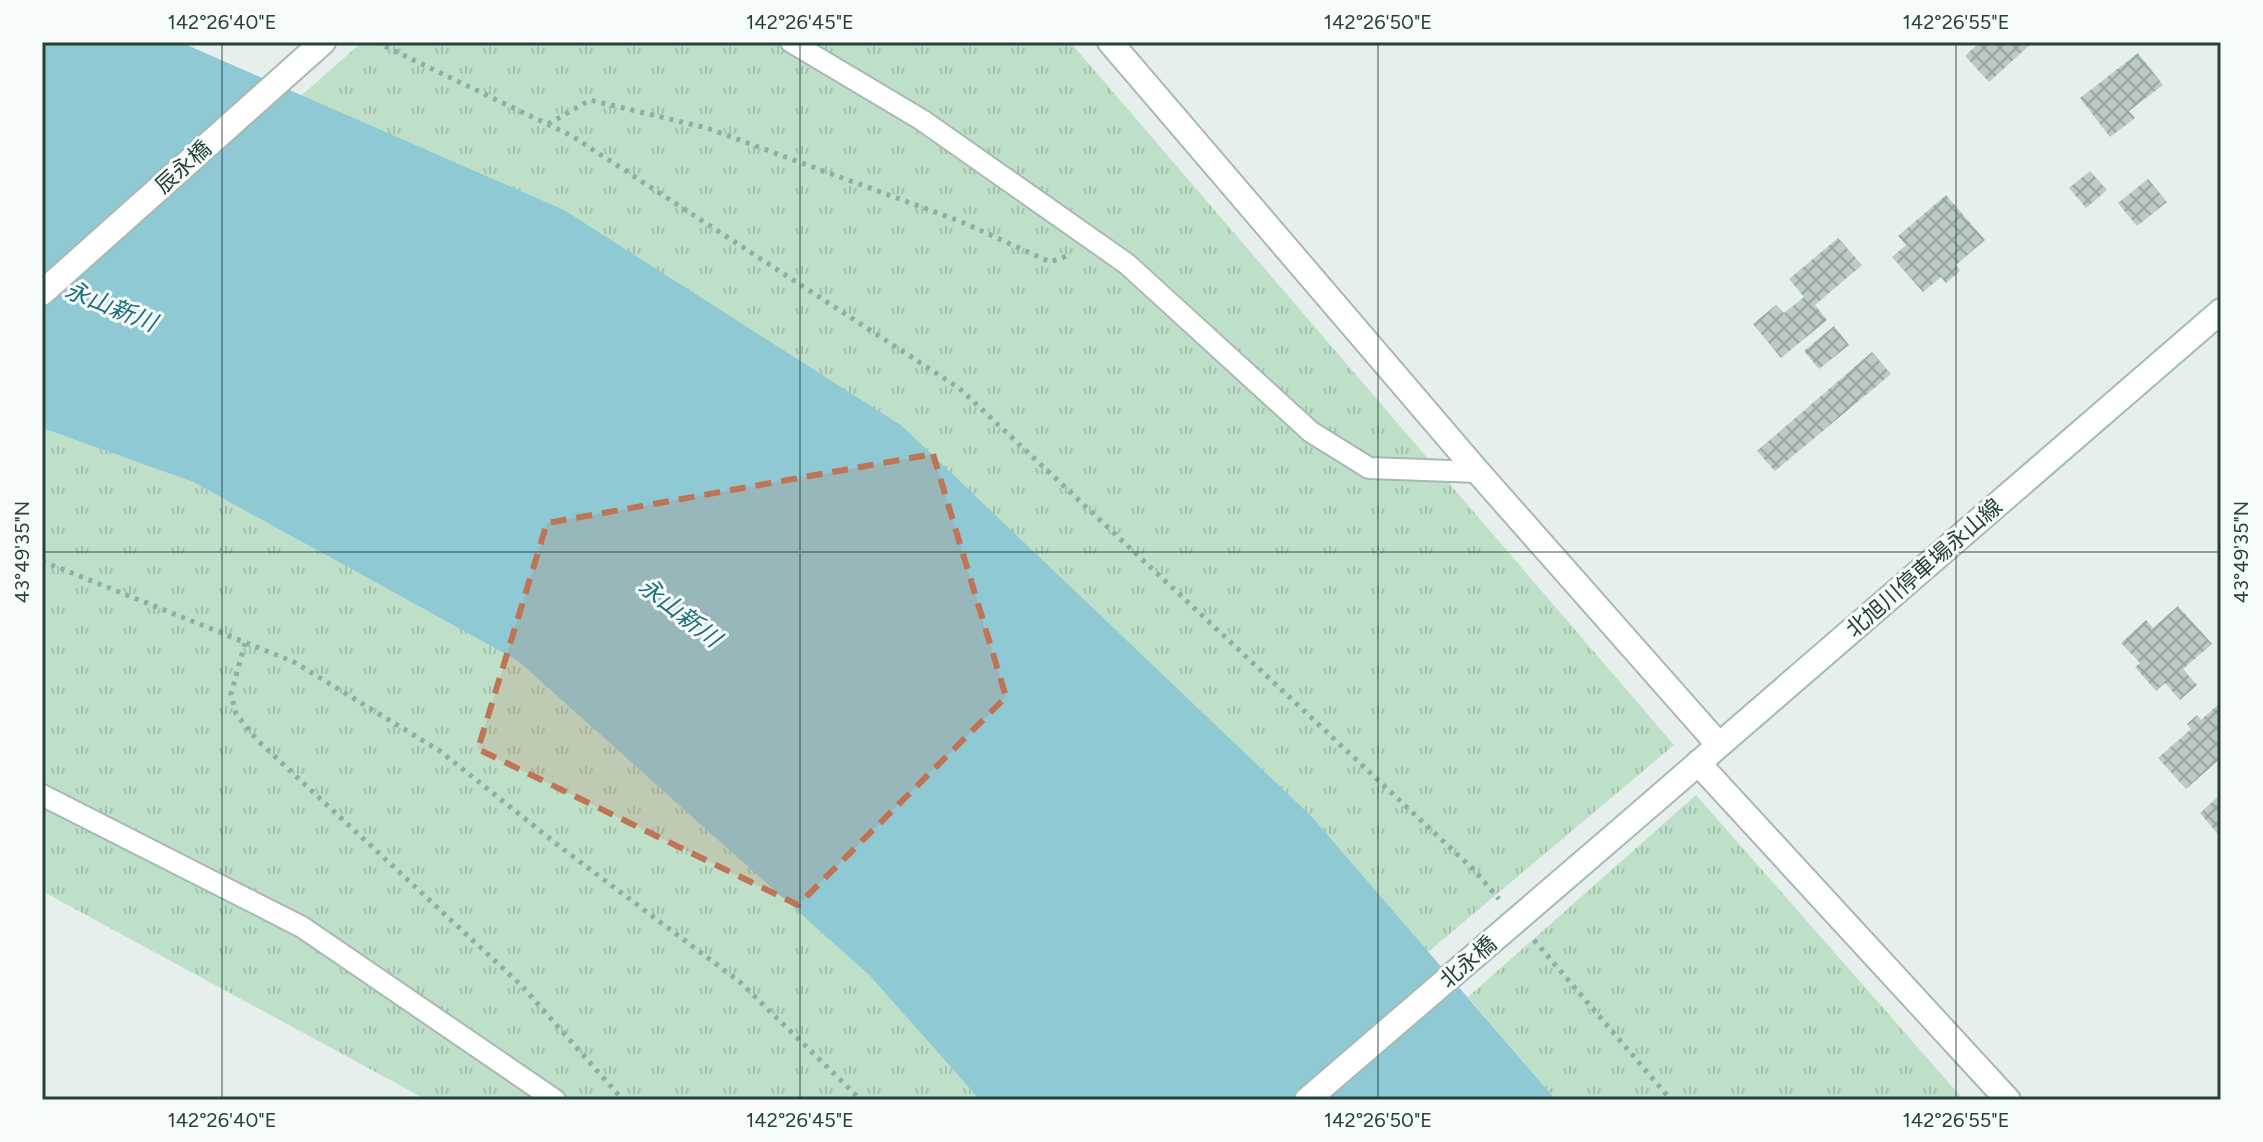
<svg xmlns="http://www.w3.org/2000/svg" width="2263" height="1142" font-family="Figtree,'Noto Sans JP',sans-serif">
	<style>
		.grass { fill: url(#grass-tufts) }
		.water { fill: #8ec9d4 }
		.building { fill: url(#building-cross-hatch) }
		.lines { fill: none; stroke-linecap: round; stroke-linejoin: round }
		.lane-casing { stroke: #a8b8b2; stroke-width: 24 }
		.street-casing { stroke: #a8b8b2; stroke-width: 28 }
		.secondary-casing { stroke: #a4bbb3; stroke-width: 28 }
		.path { stroke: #86b3a5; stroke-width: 5; stroke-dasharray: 4 6; stroke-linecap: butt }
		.lane { stroke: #fff; stroke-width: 20 }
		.street { stroke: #fff; stroke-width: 24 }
		.secondary { stroke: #fff; stroke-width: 24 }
		.secondary-bridge-casing { stroke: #a4bbb3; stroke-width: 28; stroke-linecap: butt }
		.secondary-bridge { stroke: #fff; stroke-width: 24 }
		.marked { fill: #c07456; fill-opacity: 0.2; stroke: #c07456; stroke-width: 6; stroke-dasharray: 16 10; stroke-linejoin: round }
		.ticks { fill: none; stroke: #24423a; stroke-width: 2; stroke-opacity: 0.45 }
		.labels { text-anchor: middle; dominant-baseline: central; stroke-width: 6; stroke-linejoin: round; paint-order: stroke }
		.street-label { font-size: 22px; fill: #24423a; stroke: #f7fbf9 }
		.water-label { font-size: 24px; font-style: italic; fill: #1c6f80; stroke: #f7fbf9 }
		.neatline { fill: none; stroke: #24423a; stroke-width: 3 }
		.ticks-label { font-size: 20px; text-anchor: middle; fill: #24423a }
	</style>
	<defs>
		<pattern id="grass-tufts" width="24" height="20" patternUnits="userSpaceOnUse" patternTransform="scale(2)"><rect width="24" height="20" fill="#bfe0c8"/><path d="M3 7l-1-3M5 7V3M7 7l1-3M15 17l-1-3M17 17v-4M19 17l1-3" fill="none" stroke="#a4c1ad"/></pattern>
		<pattern id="building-cross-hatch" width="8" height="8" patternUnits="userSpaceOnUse" patternTransform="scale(2)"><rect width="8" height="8" fill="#bbcac4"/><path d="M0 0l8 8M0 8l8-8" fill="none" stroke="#98a6a0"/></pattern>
	</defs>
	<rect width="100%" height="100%" fill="#e6efeb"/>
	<path class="grass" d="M362 42H1070L1674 745 1428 952 1313 818 302 95Z
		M42 428 193 482 518 661 870 976 980 1100H427L42 891Z
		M1696 795 1964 1100H1556L1468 997Z"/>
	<path class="water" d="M42 42H180L564 210 902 426 1313 818 1556 1100H980L870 976 518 661 193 482 42 428Z"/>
	<path class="building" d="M1980 42H2033L1989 82 1965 56Z
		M2138 53 2163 85 2129 111 2135 118 2110 137 2080 98Z
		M2090 171 2107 190 2086 208 2069 188Z
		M2148 179 2167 202 2137 226 2118 203Z
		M1946 195 1985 240 1956 265 1960 271 1946 283 1941 277 1923 292 1892 257 1906 245 1898 236Z
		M1838 238 1862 265 1815 305 1827 320 1781 358 1753 324 1776 305 1784 313 1804 297 1789 279Z
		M1834 326 1849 345 1819 369 1804 351Z
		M1872 352 1891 374 1775 471 1757 451Z
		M2178 606 2212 644 2183 669 2197 685 2180 700 2165 683 2156 691 2135 667 2140 663 2121 643 2146 620 2153 628Z
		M2221 702V758L2186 789 2158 758 2191 729 2187 724 2197 715 2201 720Z
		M2221 794V838L2200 813Z"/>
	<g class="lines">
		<defs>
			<path id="lane" d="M791 42 922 120 1127 264 1311 432 1369 468 1478 472
				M42 795 302 927 555 1100"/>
			<path id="street" d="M1110 42 1478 472 1719 745
				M42 293 323 42
				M1698 763 2008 1100"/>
			<path id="secondary" d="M1628 824 2221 311"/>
		</defs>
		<use href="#lane" class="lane-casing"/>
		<use href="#street" class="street-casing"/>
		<use href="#secondary" class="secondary-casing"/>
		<path class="path" d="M376 42 572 136 959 388 1473 869 1499 899
			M548 124 590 100 707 128 962 222 1050 262 1070 255
			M42 561 294 662 440 751 563 849 740 982 861 1100
			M245 643 231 694 236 714 257 740 522 986 623 1100
			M1534 940 1671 1100"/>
		<use href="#lane" class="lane"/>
		<use href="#street" class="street"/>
		<use href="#secondary" class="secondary"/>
		<defs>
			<path id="secondary-bridge" d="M1307 1100 1628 824"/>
		</defs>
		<use href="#secondary-bridge" class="secondary-bridge-casing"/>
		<use href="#secondary-bridge" class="secondary-bridge"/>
	</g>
	<path class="marked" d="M933 454 1006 697 798 905 478 749 547 523Z"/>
	<path class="ticks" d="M222 42V1100M800 42V1100M1378 42V1100M1956 42V1100M42 552H2221"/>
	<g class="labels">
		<g class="street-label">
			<text transform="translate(183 167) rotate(-42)">辰永橋</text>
			<text transform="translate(1924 568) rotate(-41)">北旭川停車場永山線</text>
			<text transform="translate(1468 962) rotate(-41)">北永橋</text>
		</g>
		<g class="water-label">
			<text transform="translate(111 306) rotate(22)">永山新川</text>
			<text transform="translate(680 612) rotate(38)">永山新川</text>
		</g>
	</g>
	<rect width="2263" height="1142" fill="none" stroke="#f7fbf9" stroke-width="88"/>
	<rect x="44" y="44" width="2175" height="1054" class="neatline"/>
	<g class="ticks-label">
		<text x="222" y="29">142°26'40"E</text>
		<text x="800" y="29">142°26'45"E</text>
		<text x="1378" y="29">142°26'50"E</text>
		<text x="1956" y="29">142°26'55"E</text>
		<text transform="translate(22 552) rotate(-90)" y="7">43°49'35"N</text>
		<text transform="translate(2241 552) rotate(-90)" y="7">43°49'35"N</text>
		<text x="222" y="1127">142°26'40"E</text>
		<text x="800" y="1127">142°26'45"E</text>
		<text x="1378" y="1127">142°26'50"E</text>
		<text x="1956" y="1127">142°26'55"E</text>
	</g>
</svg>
